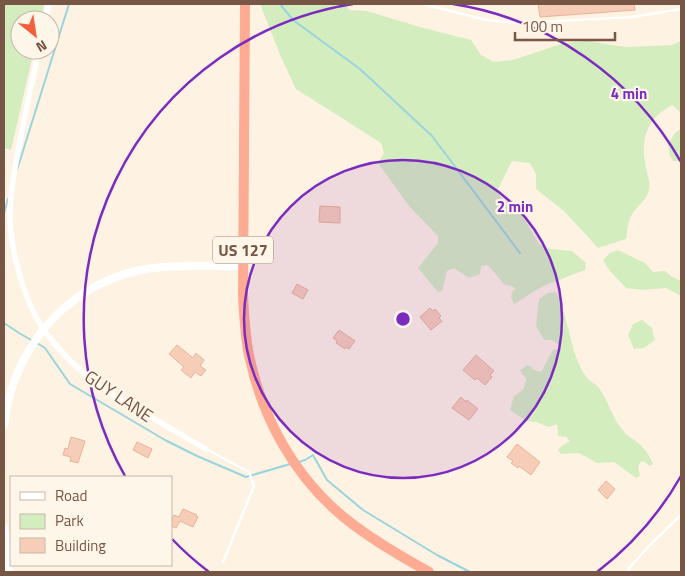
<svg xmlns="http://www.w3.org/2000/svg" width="685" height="576" font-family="'Titillium Web',sans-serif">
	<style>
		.green { fill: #d4edbf }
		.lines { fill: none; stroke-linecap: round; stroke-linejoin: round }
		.stream { stroke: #9ad4dc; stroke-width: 2 }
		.building { fill: #f6ceb7; stroke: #eab396 }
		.lane { stroke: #fff; stroke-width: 2.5 }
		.street { stroke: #fff; stroke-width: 5.5 }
		.secondary { stroke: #fff; stroke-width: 8 }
		.highway { stroke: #feab93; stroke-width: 10 }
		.ring { fill: none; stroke: #7b2cbf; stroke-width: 2.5 }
		.labels { text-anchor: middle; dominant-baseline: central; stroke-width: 4.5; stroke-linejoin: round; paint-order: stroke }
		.shield { fill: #fff6ea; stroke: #a08677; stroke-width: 1 }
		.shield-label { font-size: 16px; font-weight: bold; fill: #785646 }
		.street-label { font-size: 18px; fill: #785646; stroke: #fff6ea }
		.centre { fill: #7b2cbf; stroke: #fff6ea; stroke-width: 2.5 }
		.ring-label { font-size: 15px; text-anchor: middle; font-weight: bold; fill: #7b2cbf; stroke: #fff6ea; stroke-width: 4.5; stroke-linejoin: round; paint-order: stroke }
	</style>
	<rect width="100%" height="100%" fill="#fef2e2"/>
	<path class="green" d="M4 4H44L41 20H20V50H34L11 150 4 148Z
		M260 4H344L350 10 367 11 420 27 471 40 481 55 494 62 513 60 564 43 587 41 626 47 672 45 681 41V113L672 105C646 119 640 140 646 167 647 174 651 184 649 190 646 201 636 207 631 216 628 222 627 232 626 239L598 248 565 212 536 189V174L530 163 512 161 498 189 503 203 522 215 539 244 551 249 572 251 586 263 585 270 543 286 514 304 511 297 513 290 516 289 513 287 504 284 488 265 481 266 480 274 469 278 454 268 447 271 442 291 438 292 418 268 438 243V236L409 206 378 163 384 153 381 143 296 89 281 57Z
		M681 129V161H673L670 156 668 144 675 133Z
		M618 250 645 263 653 272 665 271 671 276 681 281V296L666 288 642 290 626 288 609 270 603 260 610 253Z
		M556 292C570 319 569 353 587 378 590 382 596 383 599 388 609 402 613 421 626 434 629 437 634 439 638 443 645 448 650 457 653 464L650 466 645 462 641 461 638 467 640 476 636 478 614 462 597 463 579 453 561 454 558 450 562 446 570 441 566 437 558 436V431L557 424 549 427 536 422 526 421 510 410 514 396C522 391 526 388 526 378L522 374 520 370 528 365 536 371 541 372 553 350 560 349 561 346 552 340H544L536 326 539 299 548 293Z
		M642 320 652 328 655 340 644 348 634 349 628 335 633 324Z"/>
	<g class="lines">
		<path class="stream" d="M280 4 293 20 360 69 432 136 520 253
			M17 170 69 4
			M4 213 8 199
			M4 323 19 333 33 341
			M37 343 45 348 70 384 165 440 197 456 246 477 290 464
			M299 462 305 460 313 455 327 480 363 510 437 555 470 572"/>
	</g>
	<path class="building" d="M538 4H634L635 10 540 17Z
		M320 206 340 207V223L319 222Z
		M297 284 308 290 303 299 292 293Z
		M430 308 433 311 435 309 441 316 439 318 442 321 431 330 420 317Z
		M339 330 355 341 349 349 346 347 345 349 336 343 337 341 333 338Z
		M177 345 193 358 196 353 204 360 200 366 206 370 201 376 195 372 191 378 181 370 184 367 169 354Z
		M476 355 494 371 490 375 492 377 485 385 477 378 475 380 463 370Z
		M461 397 466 402 467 400 478 409 469 420 452 408Z
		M71 437 85 441 78 463 70 461 71 457 63 455 65 448 68 449Z
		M137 442 152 449 148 458 133 450Z
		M517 444 540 462 531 475 519 466 518 468 511 463 513 461 507 457Z
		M606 481 615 489 607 499 598 490Z
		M183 509 197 515 196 516 198 517 193 527 180 521 176 528 171 526V521L174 515 179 517Z"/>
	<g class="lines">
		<path class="lane" d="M423 4 486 20 519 23 632 17 681 9
			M208 450 249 472 254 486 223 562
			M627 572 630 567 650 545 681 515"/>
		<path class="street" d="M45 20 49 4
			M39 50C32 82 25 114 19 146 15 167 11 189 10 210 9 246 23 298 43 329 57 348 77 369 96 383 112 395 130 405 147 415 167 426 186 438 206 449"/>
		<path class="secondary" d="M4 425C13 351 62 289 136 271 171 263 208 267 243 266
			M4 527 9 572"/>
		<path class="highway" d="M245 4 243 295C244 315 245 335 249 355 262 418 295 478 346 519 372 540 400 556 429 572"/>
	</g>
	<circle cx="403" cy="319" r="159" fill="#7b2cbf" fill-opacity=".12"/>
	<g class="ring">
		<circle cx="403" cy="319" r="159"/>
		<path d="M681 476A319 319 0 0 1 597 572M209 572A319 319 0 0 1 172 539M125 476A319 319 0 0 1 353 4M453 4A319 319 0 0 1 681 162"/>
	</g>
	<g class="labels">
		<rect class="shield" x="213" y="236.5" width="60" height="27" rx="4"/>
		<g class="shield-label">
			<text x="243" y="250">US 127</text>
		</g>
		<g class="street-label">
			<text transform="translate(119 396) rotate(34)">GUY LANE</text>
		</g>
	</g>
	<circle cx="403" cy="319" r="8" class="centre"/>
	<g class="ring-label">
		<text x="629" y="99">4 min</text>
		<text x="515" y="212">2 min</text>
	</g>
	<rect width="685" height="576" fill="none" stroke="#785646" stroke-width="10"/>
	<rect x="10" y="476" width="162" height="90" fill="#fff6ea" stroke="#c9b6a8"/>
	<rect x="20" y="492" width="25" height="8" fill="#ffffff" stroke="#c9b6a8"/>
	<text x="55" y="501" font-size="15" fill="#785646">Road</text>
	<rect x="20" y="514" width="25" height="15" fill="#d4edbf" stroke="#c9b6a8"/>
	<text x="55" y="526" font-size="15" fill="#785646">Park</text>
	<rect x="20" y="538" width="25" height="15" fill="#f6ceb7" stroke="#c9b6a8"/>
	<text x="55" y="551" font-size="15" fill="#785646">Building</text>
	<g transform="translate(35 35) rotate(150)"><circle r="24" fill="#fff6ea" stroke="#c9b6a8"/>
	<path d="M0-4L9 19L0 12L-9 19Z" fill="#f35f3c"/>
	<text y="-8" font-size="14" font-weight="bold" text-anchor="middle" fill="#785646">N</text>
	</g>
	<path d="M515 32v8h100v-8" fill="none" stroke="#785646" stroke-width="2.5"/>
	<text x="522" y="32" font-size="15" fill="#785646" stroke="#fff6ea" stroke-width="4" paint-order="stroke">100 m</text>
</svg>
